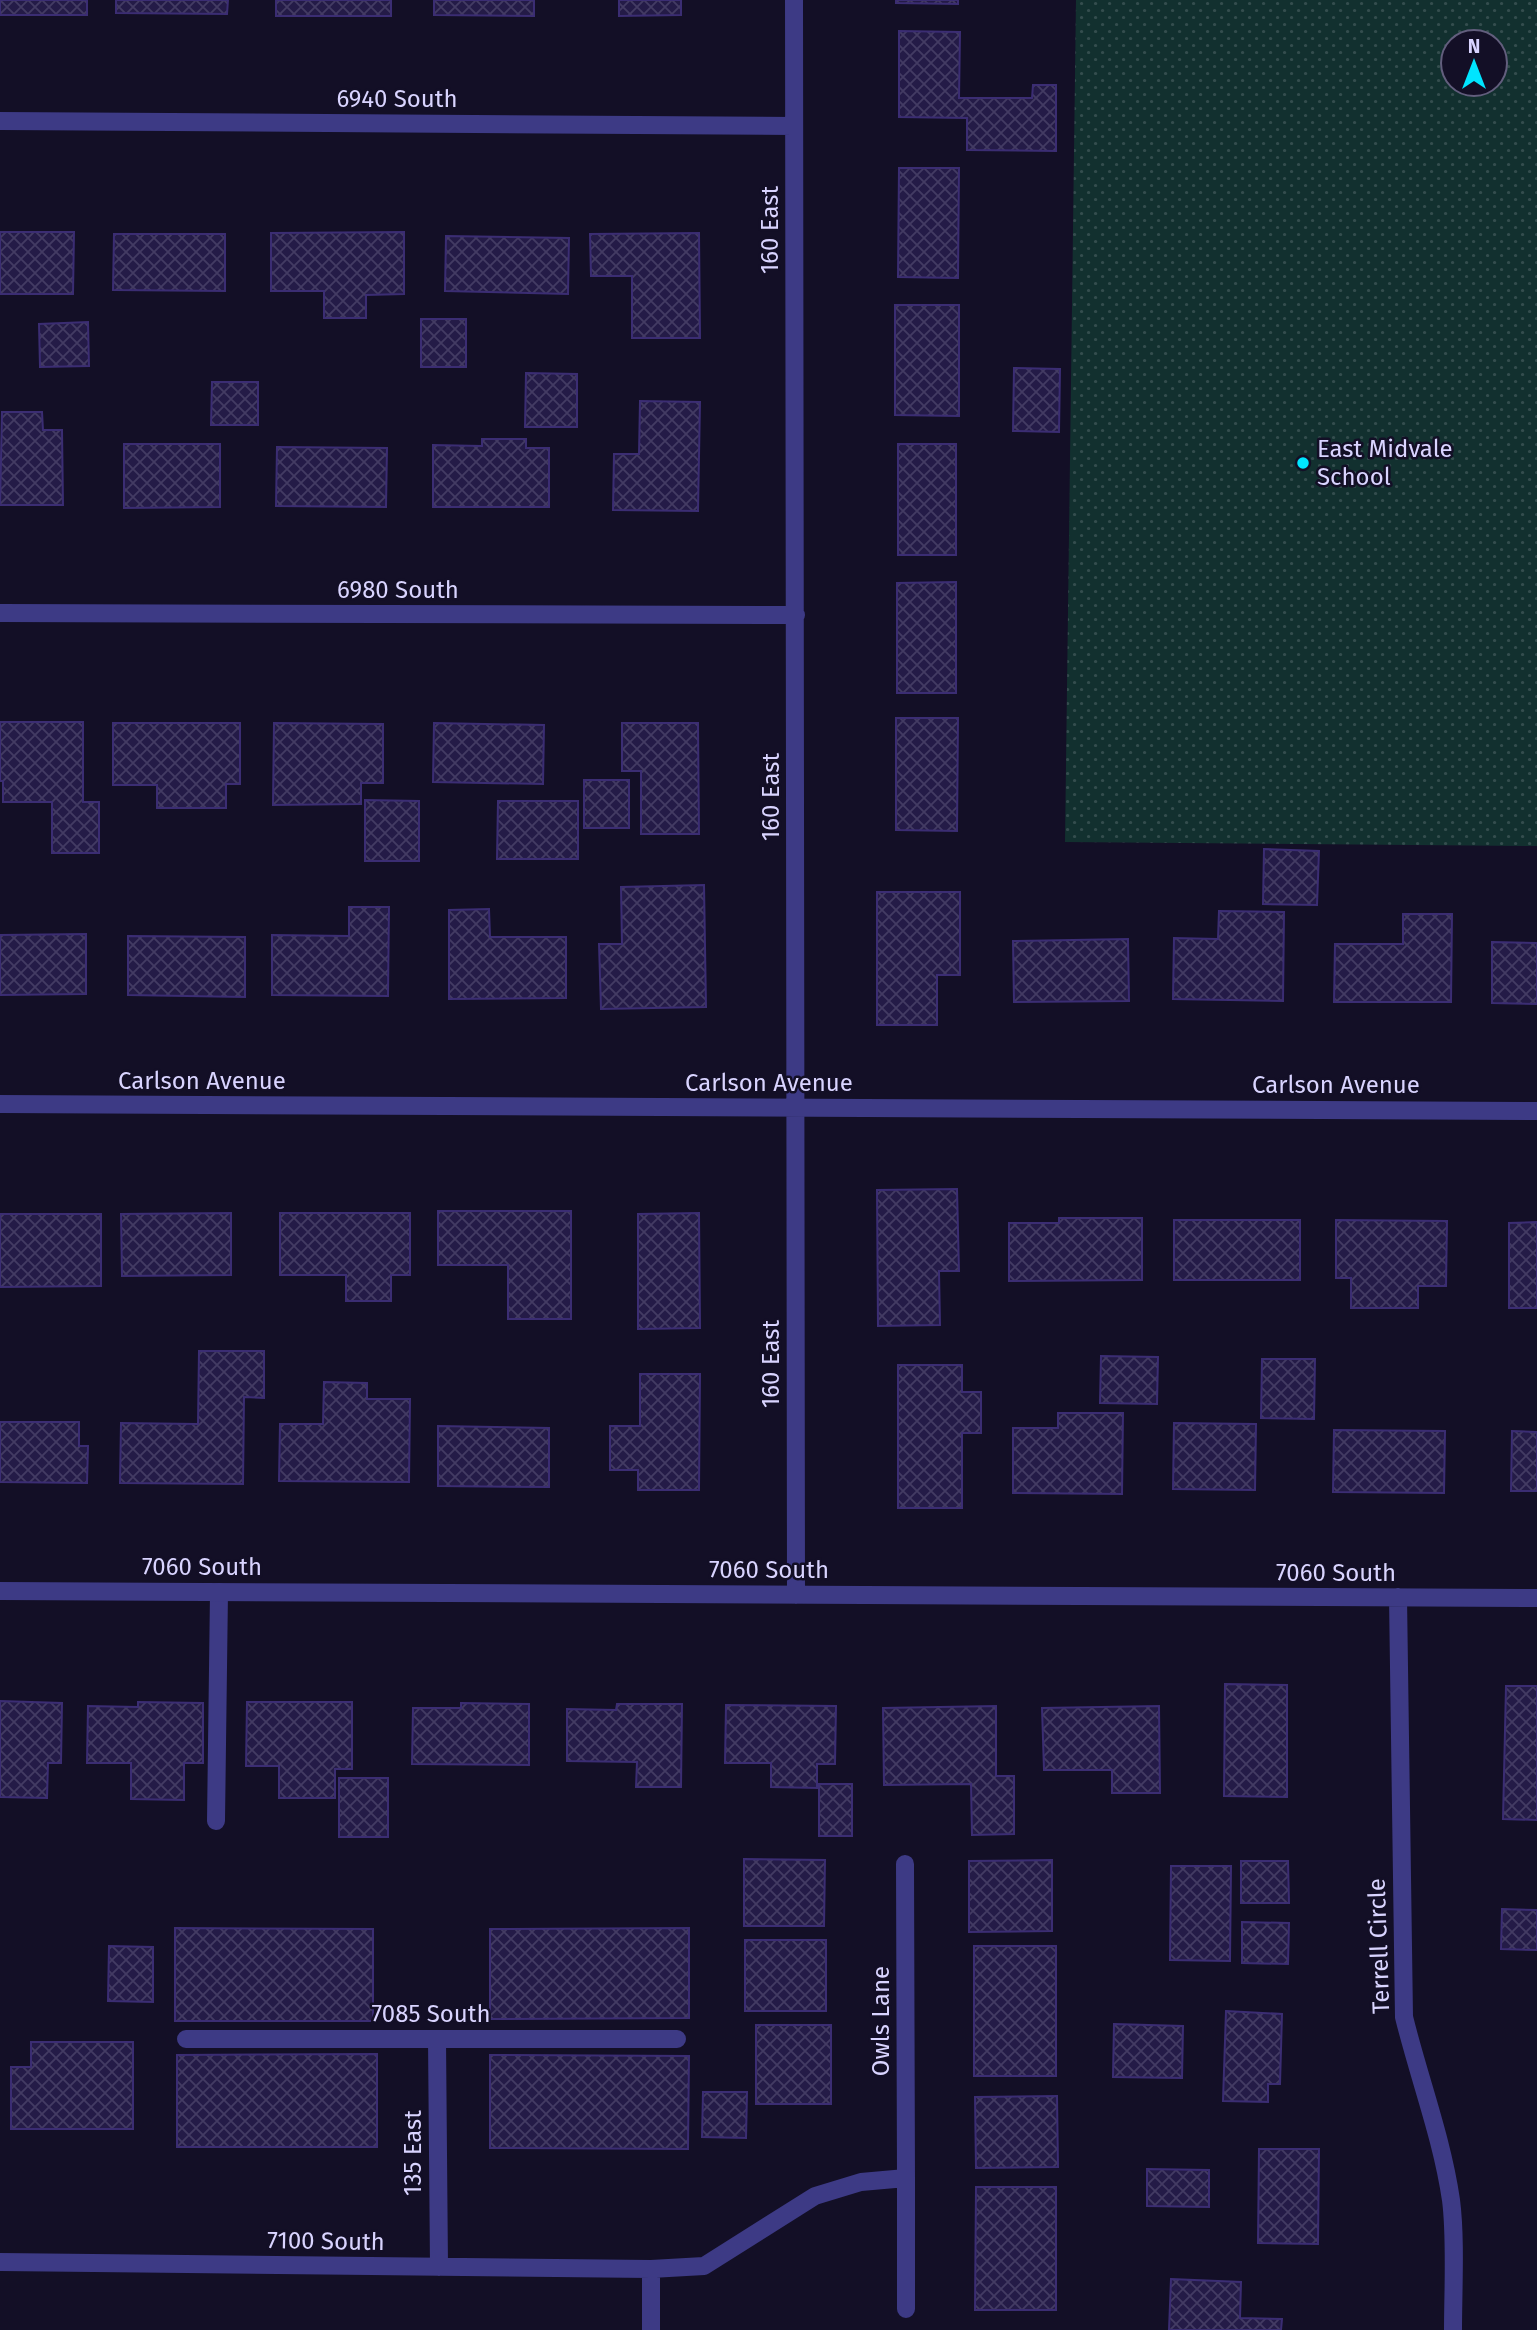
<svg xmlns="http://www.w3.org/2000/svg" width="1537" height="2330" font-family="'Fira Sans',sans-serif">
	<style>
		.grass { fill: url(#grass-dots); fill-rule: evenodd }
		.building { fill: url(#building-cross-hatch); stroke: #3b2d73; stroke-width: 2 }
		.lines { fill: none; stroke-linecap: round; stroke-linejoin: round }
		.lane { stroke: #3d3a85; stroke-width: 18 }
		.street { stroke: #3d3a85; stroke-width: 18 }
		.poi-dot { fill: #00e5ff; stroke: #130f26; stroke-width: 2.5 }
		.labels { text-anchor: middle; dominant-baseline: central; stroke-width: 5; stroke-linejoin: round; paint-order: stroke }
		.street-label { font-size: 24px; fill: #d9d4ff; stroke: #130f26 }
		.poi-label { font-size: 24px; fill: #d9d4ff; stroke: #130f26; text-anchor: start }
	</style>
	<defs>
		<pattern id="grass-dots" width="8" height="8" patternUnits="userSpaceOnUse" patternTransform="scale(1.75)"><rect width="8" height="8" fill="#12302f"/><path d="M2 2h.1M6 6h.1" fill="none" stroke="#344d4e" stroke-width="1.8" stroke-linecap="round"/></pattern>
		<pattern id="building-cross-hatch" width="8" height="8" patternUnits="userSpaceOnUse" patternTransform="scale(1.75)"><rect width="8" height="8" fill="#241b47"/><path d="M0 0l8 8M0 8l8-8" fill="none" stroke="#433b63"/></pattern>
	</defs>
	<rect width="100%" height="100%" fill="#130f26"/>
	<path class="grass" d="M1076 0H1537V846L1065 842ZM1453 42H1495V84H1453Z"/>
	<path class="building" d="M0 0H87V15H0Z
		M116 0H228L227 14 116 13Z
		M276 0H391V16H276Z
		M434 0H534V16L434 15Z
		M619 0H681V15L619 16Z
		M896 0H958V4L896 3Z
		M899 31 960 32 959 98H1032L1033 85H1056V151L967 150V118L899 117Z
		M899 168H959L958 278 898 277Z
		M0 232H74L73 294H0Z
		M404 232V294L366 295V318H324V291H271V233Z
		M699 233 700 338H632V276H591L590 234Z
		M114 234H225V291L113 290Z
		M446 236 569 238 568 294 445 291Z
		M895 305H959V416L895 415Z
		M421 319H466V367H421Z
		M88 322 89 366 40 367 39 324Z
		M1014 368 1060 369 1059 432 1013 431Z
		M526 373 577 374V427H525Z
		M212 382H258V425H211Z
		M640 401 700 402 698 511 613 510 614 454H639Z
		M2 412H42L43 430H62L63 505H0Z
		M482 439H526V448H549V507H433V445L482 446Z
		M124 444H220V507L124 508Z
		M898 444H956V555H898Z
		M277 447 387 448 386 507 276 506Z
		M956 582V693H897V583Z
		M896 718H958L957 831 896 830Z
		M0 722H83V802H99V853H52V802H3V781H0Z
		M113 723H240V784H226V808H157V785H113Z
		M274 723 383 724V783H361V804L273 805Z
		M434 723 544 725 543 784 433 782Z
		M622 723H698L699 834H641V771H622Z
		M584 780H629V828H584Z
		M365 800 419 801V861H365Z
		M498 801H578V859H497Z
		M1264 849 1319 851 1317 905 1263 904Z
		M704 885 706 1007 601 1009 599 944H622L621 887Z
		M877 892H960V975H937V1025H877Z
		M349 907H389L388 996 272 995V935L349 936Z
		M489 909 490 937H566V998L449 999V910Z
		M1219 911 1284 912 1283 1001 1173 999 1174 938 1218 939Z
		M1403 914H1452L1451 1002H1334L1335 944H1403Z
		M86 934V994L0 995V935Z
		M128 936 245 937V997L128 995Z
		M1128 939 1129 1001 1014 1002 1013 941Z
		M1492 942 1537 943V1004L1492 1003Z
		M957 1189 959 1271H939L940 1325 878 1326 877 1190Z
		M438 1211H571V1319H508V1265H438Z
		M231 1213V1275L122 1276 121 1214Z
		M280 1213H410V1275H391V1301H346V1275H280Z
		M699 1213 700 1328 638 1329V1214Z
		M0 1214H101V1286L0 1287Z
		M1059 1218H1142V1280L1009 1281V1223H1059Z
		M1174 1220H1300V1280H1174Z
		M1336 1220 1447 1221 1446 1286H1418V1308H1351V1278H1336Z
		M1537 1222V1308H1509V1223Z
		M199 1351H264V1398L244 1397 243 1484 120 1483 121 1423 198 1424Z
		M1101 1356 1158 1357 1157 1404 1100 1403Z
		M1262 1359H1315L1314 1419 1261 1418Z
		M898 1365H962V1392H981V1433H962V1508H898Z
		M640 1374H700L699 1490H638V1470H610V1426H640Z
		M324 1382 367 1383V1399H410L409 1482 279 1481 280 1424H323Z
		M1058 1413H1123L1122 1494 1013 1493V1428H1058Z
		M0 1422H79V1446H88L87 1483 0 1482Z
		M1174 1423 1256 1424 1255 1490 1173 1489Z
		M438 1426 549 1428V1487L438 1486Z
		M1334 1430 1445 1431 1444 1493 1333 1492Z
		M1512 1431 1537 1432V1491H1511Z
		M1225 1684 1287 1685V1797L1224 1796Z
		M1506 1686H1537V1820L1503 1819Z
		M0 1701 62 1703 61 1763H48L47 1798 0 1797Z
		M138 1702 203 1703V1763H184V1800L131 1799V1763H87L88 1706 138 1707Z
		M247 1702H352V1769H335V1798H279V1766H246Z
		M461 1703 529 1704V1765L412 1764 413 1708H461Z
		M617 1704H682L681 1787H636L637 1762 567 1761V1709L616 1710Z
		M726 1705 836 1706 835 1764H817V1788L771 1787V1763H725Z
		M996 1706V1776H1014V1834L972 1835 971 1784 884 1785 883 1708Z
		M1159 1706 1160 1793H1112V1770H1044L1042 1708Z
		M339 1778H388V1837H339Z
		M819 1784H852V1836H819Z
		M744 1859 825 1860 824 1926H744Z
		M1052 1860V1931L969 1932V1861Z
		M1241 1861H1288L1289 1903H1241Z
		M1171 1866H1231L1230 1961 1170 1960Z
		M1502 1909 1537 1910V1950L1501 1949Z
		M1242 1922 1289 1923 1288 1964 1242 1963Z
		M175 1928 373 1929V2021H175Z
		M689 1928V2018L490 2019V1929Z
		M745 1940H826V2011H745Z
		M109 1946 153 1947V2002L108 2001Z
		M974 1946H1056V2076H974Z
		M1226 2011 1282 2014 1280 2084H1268V2102L1223 2101Z
		M1114 2024 1183 2026 1182 2078 1113 2077Z
		M756 2025H831V2104H756Z
		M31 2042H133V2129H11V2067H31Z
		M377 2054V2147H177V2055Z
		M490 2055 689 2056 688 2149 490 2148Z
		M703 2092H747L746 2138 702 2137Z
		M1057 2096 1058 2167 976 2168 975 2097Z
		M1259 2149H1319L1318 2244 1258 2243Z
		M1147 2169 1209 2170V2207L1147 2206Z
		M976 2187H1056V2310H975Z
		M1171 2279 1241 2282 1240 2318 1282 2319 1281 2330H1169Z"/>
	<g class="lines">
		<path class="lane" d="M216 1821 219 1592"/>
		<path class="street" d="M794 0 796 1595
			M0 121 794 126
			M0 613 796 615
			M0 1104 1537 1111
			M0 1591 1537 1598
			M1398 1597 1404 2017C1419 2078 1442 2138 1451 2200 1456 2239 1453 2290 1453 2330
			M186 2039H677
			M437 2039 439 2267
			M906 2178V2309
			M0 2262 651 2269 704 2266 815 2196 861 2182 906 2178 905 1864
			M651 2269V2330"/>
	</g>
	<circle class="poi-dot" cx="1303" cy="463" r="7"/>
	<g class="labels">
		<g class="street-label">
			<text x="397" y="99">6940 South</text>
			<text transform="translate(770 230) rotate(-90)">160 East</text>
			<text x="398" y="590">6980 South</text>
			<text transform="translate(771 797) rotate(-90)">160 East</text>
			<text x="202" y="1081">Carlson Avenue</text>
			<text x="769" y="1083">Carlson Avenue</text>
			<text x="1336" y="1085">Carlson Avenue</text>
			<text transform="translate(771 1364) rotate(-90)">160 East</text>
			<text x="202" y="1567">7060 South</text>
			<text x="769" y="1570">7060 South</text>
			<text x="1336" y="1573">7060 South</text>
			<text transform="translate(1379 1946) rotate(-92)">Terrell Circle</text>
			<text x="431" y="2014">7085 South</text>
			<text transform="translate(881 2021) rotate(-90)">Owls Lane</text>
			<text transform="translate(413 2153) rotate(-90)">135 East</text>
			<text transform="translate(326 2241) rotate(1)">7100 South</text>
		</g>
		<g class="poi-label">
			<text x="1317" y="449">East Midvale<tspan x="1317" dy="28">School</tspan></text>
		</g>
	</g>
	<g transform="translate(1474 63)"><circle r="33" fill="#130f26" stroke="#625e7d" stroke-width="2"/>
	<path d="M0-5L12 26L0 18L-12 26Z" fill="#00e5ff"/>
	<text y="-10" font-size="19" font-weight="bold" text-anchor="middle" fill="#d9d4ff">N</text>
	</g>
</svg>
